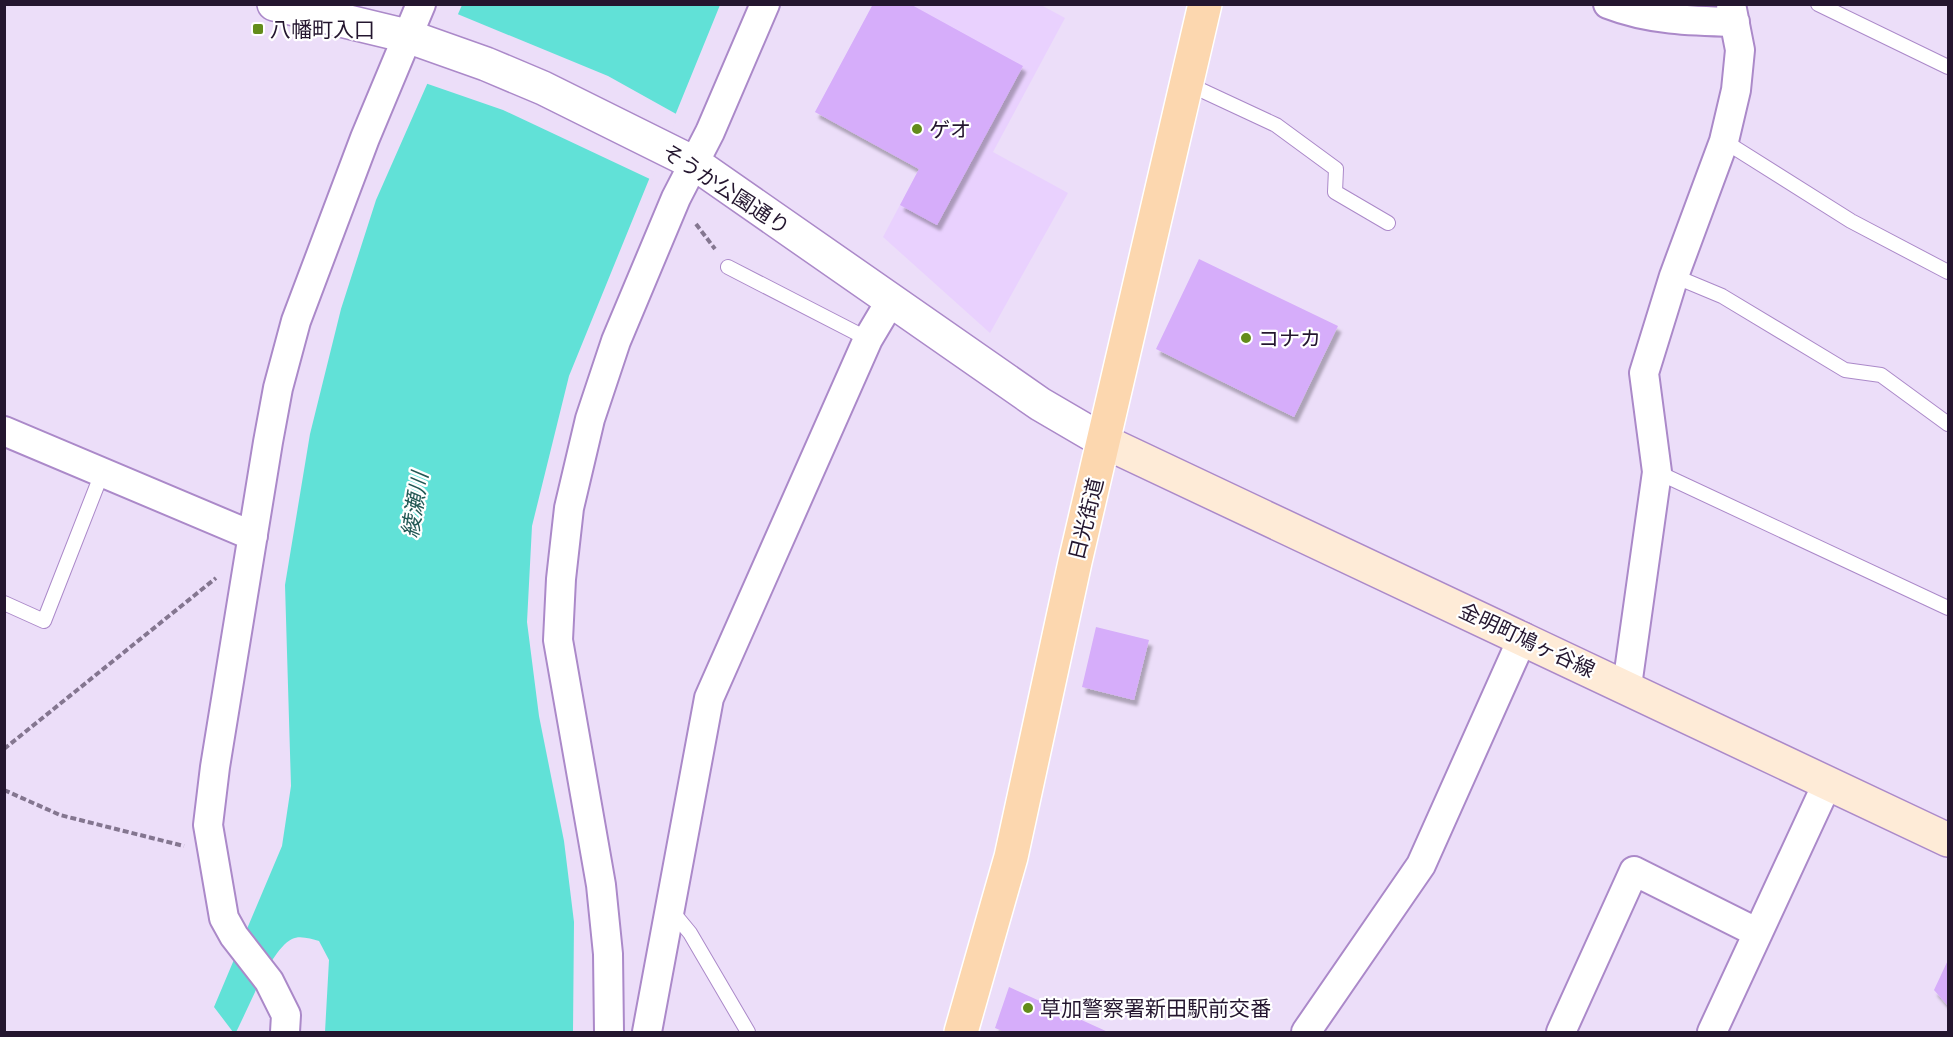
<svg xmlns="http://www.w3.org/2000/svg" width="1953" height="1037" font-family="Poppins,'Noto Sans JP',sans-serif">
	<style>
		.built { fill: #e9d1fe }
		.water { fill: #61e1d7 }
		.pier { fill: #ecdef9 }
		.building { fill: #d6adfa; filter: url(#shadow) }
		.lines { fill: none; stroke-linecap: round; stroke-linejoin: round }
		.service-casing { stroke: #ab89c9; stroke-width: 16 }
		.minor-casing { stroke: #ab89c9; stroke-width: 32 }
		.tertiary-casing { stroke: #ab89c9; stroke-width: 36 }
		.secondary-casing { stroke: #ab89c9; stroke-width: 36 }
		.primary-casing { stroke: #fff; stroke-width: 36 }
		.path { stroke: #847690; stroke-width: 4; stroke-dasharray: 6 3; stroke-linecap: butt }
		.service { stroke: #fff; stroke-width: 14 }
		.minor { stroke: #fff; stroke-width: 28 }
		.tertiary { stroke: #fff; stroke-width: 33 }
		.secondary { stroke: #feebd7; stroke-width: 33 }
		.primary { stroke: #fcd7af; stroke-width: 33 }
		.poi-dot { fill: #638c1b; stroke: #fff; stroke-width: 2 }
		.labels { text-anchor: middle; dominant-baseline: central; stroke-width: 4.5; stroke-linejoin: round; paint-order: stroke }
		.poi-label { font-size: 21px; fill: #24162f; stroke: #fff; text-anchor: start }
		.street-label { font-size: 21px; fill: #24162f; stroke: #fff }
		.water-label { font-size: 22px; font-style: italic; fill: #225854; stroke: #fff }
	</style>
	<defs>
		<filter id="shadow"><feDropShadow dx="3.5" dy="6" stdDeviation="1.5" flood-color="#0004"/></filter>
	</defs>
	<rect width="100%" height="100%" fill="#ecdef9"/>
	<path class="built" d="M873 5H1041L1065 18 993 152 1068 193 990 333 883 237 919 169 815 112Z"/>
	<path class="water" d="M462 5H720L569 376 532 526 527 622 539 716 564 841 574 922 573 1032H325L329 960 319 941C311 939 300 935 292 939 270 950 248 1010 236 1032H233L214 1007 282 846 291 786 285 585 310 434 341 309 376 200Z"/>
	<path class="pier" d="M455 13 608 76 678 115 652 180 503 110 425 83Z"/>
	<path class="building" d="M873 4H910L1023 66 937 225 900 205 919 169 815 112Z
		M1199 259 1338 326 1294 417 1156 349Z
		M1096 627 1149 640 1134 700 1082 687Z
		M1948 960V1006L1934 990Z
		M1009 987 1108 1032H1005L995 1028Z"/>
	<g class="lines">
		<defs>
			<path id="service" d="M1818 4 1948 67
				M1188 84 1276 125 1336 169 1335 192 1388 223
				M1724 141 1851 221 1948 272
				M728 267 868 339
				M1674 276 1722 296 1845 370 1881 375 1948 424
				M1657 472 1948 608
				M4 603 44 621 102 473
				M671 910 690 933 748 1032"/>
			<path id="minor" d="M1608 4C1649 20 1691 21 1735 22
				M4 431 253 536
				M1627 686 1657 472 1644 373 1674 276 1724 141 1736 90 1740 50 1731 4
				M285 1032 286 1015 269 981 234 936 224 918 208 825 215 767 268 442 278 388 296 321 365 138 421 4
				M609 1032 608 954 601 885 558 640 561 579 569 508 590 419 616 341 676 198 710 132 765 4
				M647 1032 709 698 868 339 890 302
				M1306 1032 1421 865 1523 637
				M1561 1032 1634 871 1758 933
				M1712 1032 1827 784"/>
			<path id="tertiary" d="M274 4 407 36 486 64 543 88 694 163 1040 404 1105 442"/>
			<path id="secondary" d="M1105 442 1948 840"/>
			<path id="primary" d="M961 1032 1011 857 1075 562 1205 4"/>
		</defs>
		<use href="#service" class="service-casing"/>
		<use href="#minor" class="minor-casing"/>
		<use href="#tertiary" class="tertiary-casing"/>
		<use href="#secondary" class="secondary-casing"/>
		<use href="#primary" class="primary-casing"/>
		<path class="path" d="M696 224 715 249
			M4 749 216 578
			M4 790 60 815 184 846"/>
		<use href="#service" class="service"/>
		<use href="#minor" class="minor"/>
		<use href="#tertiary" class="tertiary"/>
		<use href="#secondary" class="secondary"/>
		<use href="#primary" class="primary"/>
	</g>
	<g class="poi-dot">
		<rect x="252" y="23" width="12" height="12" rx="3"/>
		<circle cx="917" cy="129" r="6"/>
		<circle cx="1246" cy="338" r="6"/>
		<circle cx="1028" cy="1008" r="6"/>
	</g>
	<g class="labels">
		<g class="poi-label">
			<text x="270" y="29">八幡町入口</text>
			<text x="929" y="129">ゲオ</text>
			<text x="1258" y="338">コナカ</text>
			<text x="1040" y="1008">草加警察署新田駅前交番</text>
		</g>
		<g class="street-label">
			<text transform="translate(726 189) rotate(33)">そうか公園通り</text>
			<text transform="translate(1086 519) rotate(-76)">日光街道</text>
			<text transform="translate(1527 640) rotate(25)">金明町鳩ヶ谷線</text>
		</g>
		<g class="water-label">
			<text transform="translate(415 505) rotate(-81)">綾瀬川</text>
		</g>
	</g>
	<rect width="1953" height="1037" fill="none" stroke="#24162f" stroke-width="12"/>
</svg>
